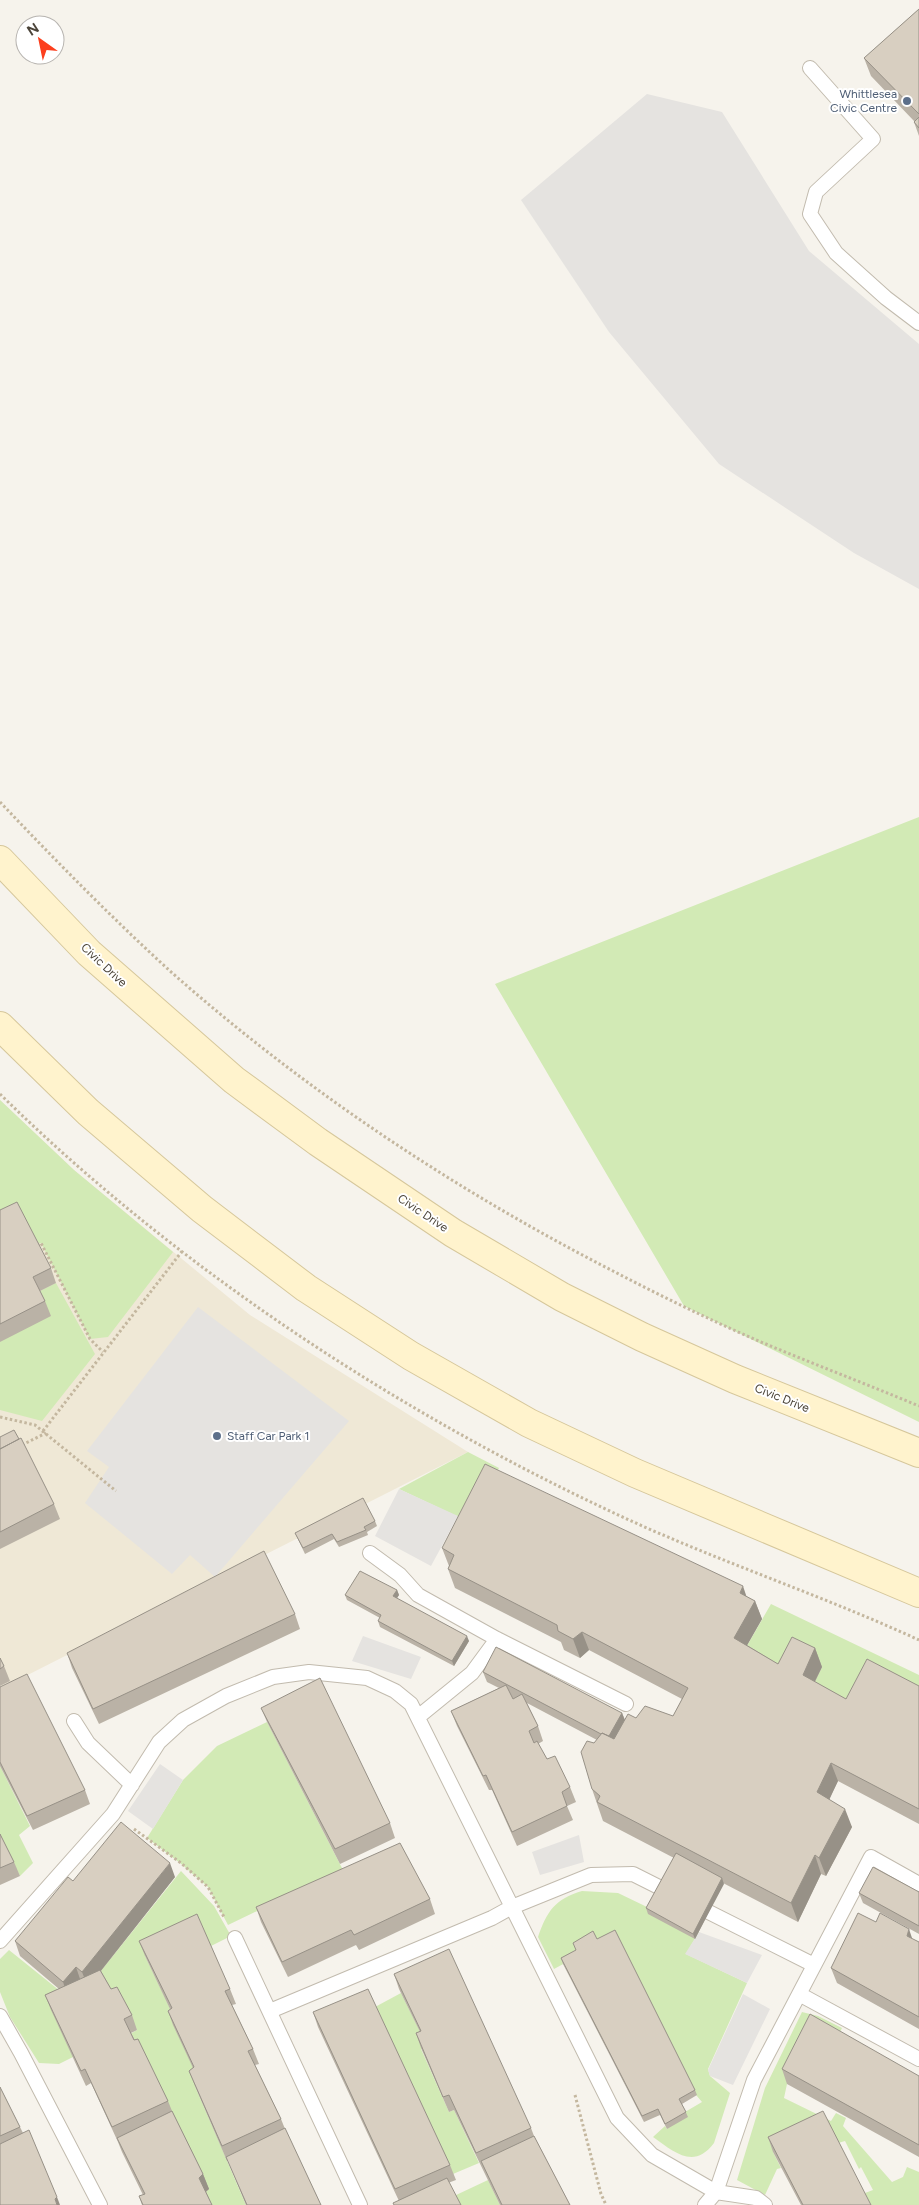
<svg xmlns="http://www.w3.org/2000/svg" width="919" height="2205" font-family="Figtree,sans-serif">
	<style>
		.education { fill: #efe8d6 }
		.green { fill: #d2eab5 }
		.parking { fill: #e5e3e0 }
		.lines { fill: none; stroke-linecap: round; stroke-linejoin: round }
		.lane-casing { stroke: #c2bbae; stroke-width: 16 }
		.secondary-casing { stroke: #d6c79b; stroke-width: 30 }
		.path { stroke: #c4b79f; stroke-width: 3; stroke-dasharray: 2.5 2.5; stroke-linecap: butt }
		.lane { stroke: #fff; stroke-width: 14 }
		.secondary { stroke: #fff3cd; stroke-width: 28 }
		.wall { fill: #bab2a6 }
		.shaded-wall { fill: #979187 }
		.building { fill: #d8cfc1; stroke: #979187 }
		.service-dot { fill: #5c6f8a; stroke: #fff; stroke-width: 2 }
		.labels { text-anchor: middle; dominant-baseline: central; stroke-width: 4; stroke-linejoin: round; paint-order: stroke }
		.service-label { font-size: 12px; fill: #4e5e75; stroke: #fff; text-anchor: end }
		.street-label { font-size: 12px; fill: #4b4439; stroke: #fff }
	</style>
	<rect width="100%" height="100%" fill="#f6f3ec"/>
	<path class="education" d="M0 1100 74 1170 250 1315 468 1452 0 1689Z"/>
	<path class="green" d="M919 817V1422L684 1306 495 984Z
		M0 1100 74 1170 173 1252 108 1337 90 1339 41 1243 37 1244 0 1217Z
		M56 1283 95 1354 42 1421 0 1410V1342L38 1292Z
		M468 1452 499 1468 471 1523 399 1489Z
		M771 1604 919 1675V1701L853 1717 809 1693 822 1667 785 1682 741 1656Z
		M267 1722 343 1870 228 1925 208 1887 180 1863 147 1838 183 1780 217 1746Z
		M0 1766 30 1826 19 1835 33 1863 20 1876 0 1838Z
		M181 1871 214 1906 231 1936 211 1946 202 1929 145 1956 177 2023 174 2026 200 2082 195 2086 246 2205H210L204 2193 208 2189 130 2034 137 2030 96 1977Z
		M582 1891 618 1893 699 1932 686 1954 747 1983 708 2069 710 2076 730 2093 714 2143C694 2170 674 2152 653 2137L665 2126 667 2129 685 2112 702 2102 578 1956 554 1969 538 1937C547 1911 555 1899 582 1891Z
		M9 1950 70 1999 73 2057 59 2064 39 2063 10 2017 0 1992V1959Z
		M401 1993 427 2046 421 2049 449 2112 454 2110 479 2163 453 2174 375 2007Z
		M802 2012 818 2016 842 2028 838 2036 787 2084 784 2098 831 2121 836 2113 846 2118 843 2126 892 2182 903 2177 907 2167 919 2172V2205H871L865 2193 873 2190 861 2167 859 2169 845 2141 838 2143 773 2152 781 2168 777 2169 765 2195 737 2180 765 2088Z
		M488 2180 500 2205H459L454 2196Z"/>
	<path class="parking" d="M647 94 722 112 809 251 919 344V589L854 553 719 464 609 332 521 200Z
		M198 1307 349 1421 215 1577 190 1555 172 1574 85 1503 109 1467 87 1451Z
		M399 1489 458 1516 431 1566 375 1536Z
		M363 1636 421 1657 411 1679 352 1661Z
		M160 1764 183 1780 153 1829 128 1811Z
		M579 1835 584 1862 540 1875 532 1852Z
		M699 1932 762 1955 747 1983 685 1954Z
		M743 1994 770 2009 733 2085 710 2076 708 2070Z"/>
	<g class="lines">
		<defs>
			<path id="lane" d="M810 68 873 139 816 192 810 214 836 253 886 298 919 323
				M370 1553 400 1575 418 1595 497 1639 626 1704
				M418 1717 472 1673 497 1639
				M74 1721 88 1743 132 1785
				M235 1938 360 2205
				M0 1941 113 1814 159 1742 183 1720 226 1696 273 1677 309 1672 367 1678 395 1691 411 1704 617 2118 652 2155 716 2192 756 2198 765 2205
				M799 1994 919 2059
				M270 2011 492 1918 512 1907 591 1875 633 1874 814 1965
				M0 2016 21 2053 100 2205
				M705 2205 716 2192 754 2080 871 1857 919 1884"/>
			<path id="secondary" d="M0 860 89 953 234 1080 318 1142 453 1233 562 1297 642 1337 735 1379 919 1453
				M0 1026 88 1112 202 1209 306 1288 411 1356 529 1423 635 1473 919 1593"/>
		</defs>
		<use href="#lane" class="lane-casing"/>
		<use href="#secondary" class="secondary-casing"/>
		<path class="path" d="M0 802C55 860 111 917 170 971 303 1089 455 1190 613 1271 659 1295 706 1318 754 1339 808 1362 864 1383 919 1406
			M0 1094C175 1266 392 1409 614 1513 714 1560 819 1594 919 1640
			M37 1245 41 1243 90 1339 103 1352
			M0 1417 35 1425 116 1491
			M43 1431 183 1250
			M22 1445 46 1433
			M134 1829 181 1863 208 1887 224 1917
			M575 2095 601 2194 606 2205"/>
		<use href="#lane" class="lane"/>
		<use href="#secondary" class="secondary"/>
	</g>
	<path class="wall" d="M919 9V136L914 122V121L871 76 864 58Z
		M0 1210 51 1268 56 1283 40 1291 45 1301 51 1316 0 1342Z
		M0 1437 54 1504 60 1519 0 1549Z
		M375 1521 377 1526 367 1532 368 1535 339 1547 334 1539 305 1554 295 1533Z
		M442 1548 746 1596 755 1601 762 1619 747 1645 778 1664 815 1648 822 1667 815 1682 846 1699 919 1686V1824L838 1781 829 1799 852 1827 826 1876 821 1874 798 1922 723 1883 695 1939 648 1914 646 1908 674 1858 603 1821 592 1789 594 1743 597 1740 527 1703 538 1726 543 1741 538 1744 547 1759 570 1787 576 1802 567 1806 573 1820 517 1846 492 1790H489L457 1726 451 1711 499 1688 487 1682 483 1672 622 1713 625 1720 636 1718 673 1716 682 1699 589 1650 580 1658 564 1650 561 1642 455 1588 448 1569 449 1566Z
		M397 1590 399 1595 397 1598 469 1641 454 1666 380 1627 378 1621 380 1618 347 1600 345 1595Z
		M295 1614 300 1629 99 1724 72 1668 67 1653Z
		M0 1658 4 1666 10 1681 0 1686Z
		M0 1687 85 1790 90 1804 33 1830 0 1766Z
		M261 1708 390 1823 395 1838 340 1864 267 1722Z
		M0 1834 14 1862 20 1876 0 1885Z
		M175 1877 101 1971 111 1989 132 2015 137 2030 131 2033 168 2101 172 2111 203 2174 209 2189 206 2192 212 2205H142L139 2196 143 2195 122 2152 118 2142 91 2083 86 2086 51 2010 45 1995 59 1989 20 1956 15 1941 73 1881Z
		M919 1892V1934L863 1903 859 1893Z
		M430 1899 435 1914 359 1950 356 1945 288 1977 261 1922 256 1907Z
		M876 1922 919 1942V2029L837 1983 831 1968Z
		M597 1939 695 2090 697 2095 682 2104 688 2117 667 2129 660 2115 644 2122 563 1964 561 1958Z
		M139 1941 230 1989 236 2004 232 2005 253 2049 259 2064 255 2065 281 2119 285 2129 321 2205H246L228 2161H227L195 2086 189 2071 193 2068 173 2025 168 2011 170 2009 145 1956Z
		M394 1974 531 2128 534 2136 570 2205H500L454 2110 449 2112 421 2048 416 2033 420 2032 399 1989Z
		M313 2012 450 2165 456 2180 399 2201 318 2027Z
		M782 2069 919 2076V2157L787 2084Z
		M0 2087 23 2133 0 2205Z
		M768 2137 871 2205H801L773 2152Z"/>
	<path class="shaded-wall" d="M743 1586 749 1604 740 1593Z
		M397 1590 399 1595 395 1601 393 1596Z
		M755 1601 762 1619 741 1656 734 1638Z
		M582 1632 589 1650 580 1658 573 1639Z
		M467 1636 469 1641 454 1666 452 1661Z
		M815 1648 822 1667 809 1693 803 1675Z
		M622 1713 626 1723 612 1748 608 1738Z
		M831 1763 838 1781 824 1811 817 1792Z
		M845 1809 852 1827 826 1876 819 1858Z
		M815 1855 821 1874 798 1922 791 1903Z
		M170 1863 175 1877 88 1987 82 1972Z
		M722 1878 724 1884 695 1939 693 1934Z
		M909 1929 914 1944 907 1936Z
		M76 1967 81 1982 68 1997 63 1982Z
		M203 2174 209 2189 204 2193 199 2178Z
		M57 2197 60 2205H57L55 2199Z"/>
	<path class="building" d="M919 9V114L864 58Z
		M919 117V128L914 122Z
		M17 1202 51 1268 33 1277 45 1301 0 1324V1210Z
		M14 1430 19 1439 0 1449V1437Z
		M21 1438 54 1504 0 1532V1449Z
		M485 1464 743 1586 740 1593 755 1601 734 1638 778 1664 792 1637 815 1648 803 1675 846 1699 867 1659 919 1686V1809L831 1763 817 1792 845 1809 819 1858 815 1855 791 1903 597 1802 600 1796 592 1789 581 1752 587 1741 594 1743 602 1733 614 1739 628 1714 636 1718 645 1706 673 1716 688 1688 582 1632 573 1639 558 1631 557 1625 448 1569 454 1555 442 1548Z
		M363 1498 375 1521 364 1527 366 1530 337 1542 332 1534 303 1548 295 1533Z
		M264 1551 295 1614 93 1709 67 1653Z
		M360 1571 397 1590 393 1596 467 1636 452 1661 378 1621 381 1615 345 1595Z
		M496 1647 622 1713 609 1736 602 1733 601 1734 483 1672Z
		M0 1658 4 1666 0 1669Z
		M27 1674 85 1790 27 1816 0 1762V1687Z
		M320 1678 390 1823 335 1849 261 1708Z
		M506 1685 513 1699 522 1694 538 1726 529 1731 534 1743 537 1741 547 1759 555 1756 570 1787 562 1792 567 1806 512 1832 486 1775 483 1776 451 1711Z
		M121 1822 170 1863 82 1972 76 1967 63 1982 15 1941 68 1877 73 1881Z
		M0 1834 14 1862 0 1868Z
		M400 1843 430 1899 354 1935 351 1930 282 1962 256 1907Z
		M676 1853 722 1878 693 1934 646 1908Z
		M873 1867 919 1892V1926L859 1893Z
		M858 1913 876 1922 880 1913 909 1929 907 1936 919 1942V2017L831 1968Z
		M197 1914 230 1989 225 1991 253 2049 248 2051 281 2119 222 2146 189 2071 194 2067 168 2011 172 2008 139 1941Z
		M615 1930 695 2090 679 2099 686 2112 665 2124 658 2109 642 2116 561 1958 576 1950 573 1943 593 1931 597 1939Z
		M449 1949 531 2128 476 2153 449 2095 443 2097 416 2033 421 2031 394 1974Z
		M100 1970 111 1989 117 1987 132 2015 124 2019 134 2040 138 2039 168 2101 112 2127 85 2069 81 2071 45 1995Z
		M368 1989 450 2165 395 2189 313 2012Z
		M810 2014 919 2076V2145L782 2069Z
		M0 2087 20 2127 0 2136Z
		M172 2111 203 2174 199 2178 212 2205H143L139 2196 145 2194 117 2138Z
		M823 2111 871 2205H803L768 2137Z
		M285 2128 321 2205H247L226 2157Z
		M29 2130 57 2197 55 2199 57 2205H0V2144Z
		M534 2136 570 2205H502L481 2161Z
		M447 2178 461 2205H394L393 2203Z"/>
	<g class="service-dot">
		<circle cx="907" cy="101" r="5"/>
		<circle cx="217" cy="1436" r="5"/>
	</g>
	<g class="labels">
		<g class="service-label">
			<text x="897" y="94">Whittlesea<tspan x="897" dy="14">Civic Centre</tspan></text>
			<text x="227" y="1436" text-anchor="start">Staff Car Park 1</text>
		</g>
		<g class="street-label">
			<text transform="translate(104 965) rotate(43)">Civic Drive</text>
			<text transform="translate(423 1213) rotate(34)">Civic Drive</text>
			<text transform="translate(782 1398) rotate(22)">Civic Drive</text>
		</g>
	</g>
	<g transform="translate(40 40) rotate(327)"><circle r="24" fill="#ffffff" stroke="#b7b4b0"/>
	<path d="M0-4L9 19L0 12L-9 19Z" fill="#fc3f1d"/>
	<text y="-8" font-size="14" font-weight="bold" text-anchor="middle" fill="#4b4439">N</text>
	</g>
</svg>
